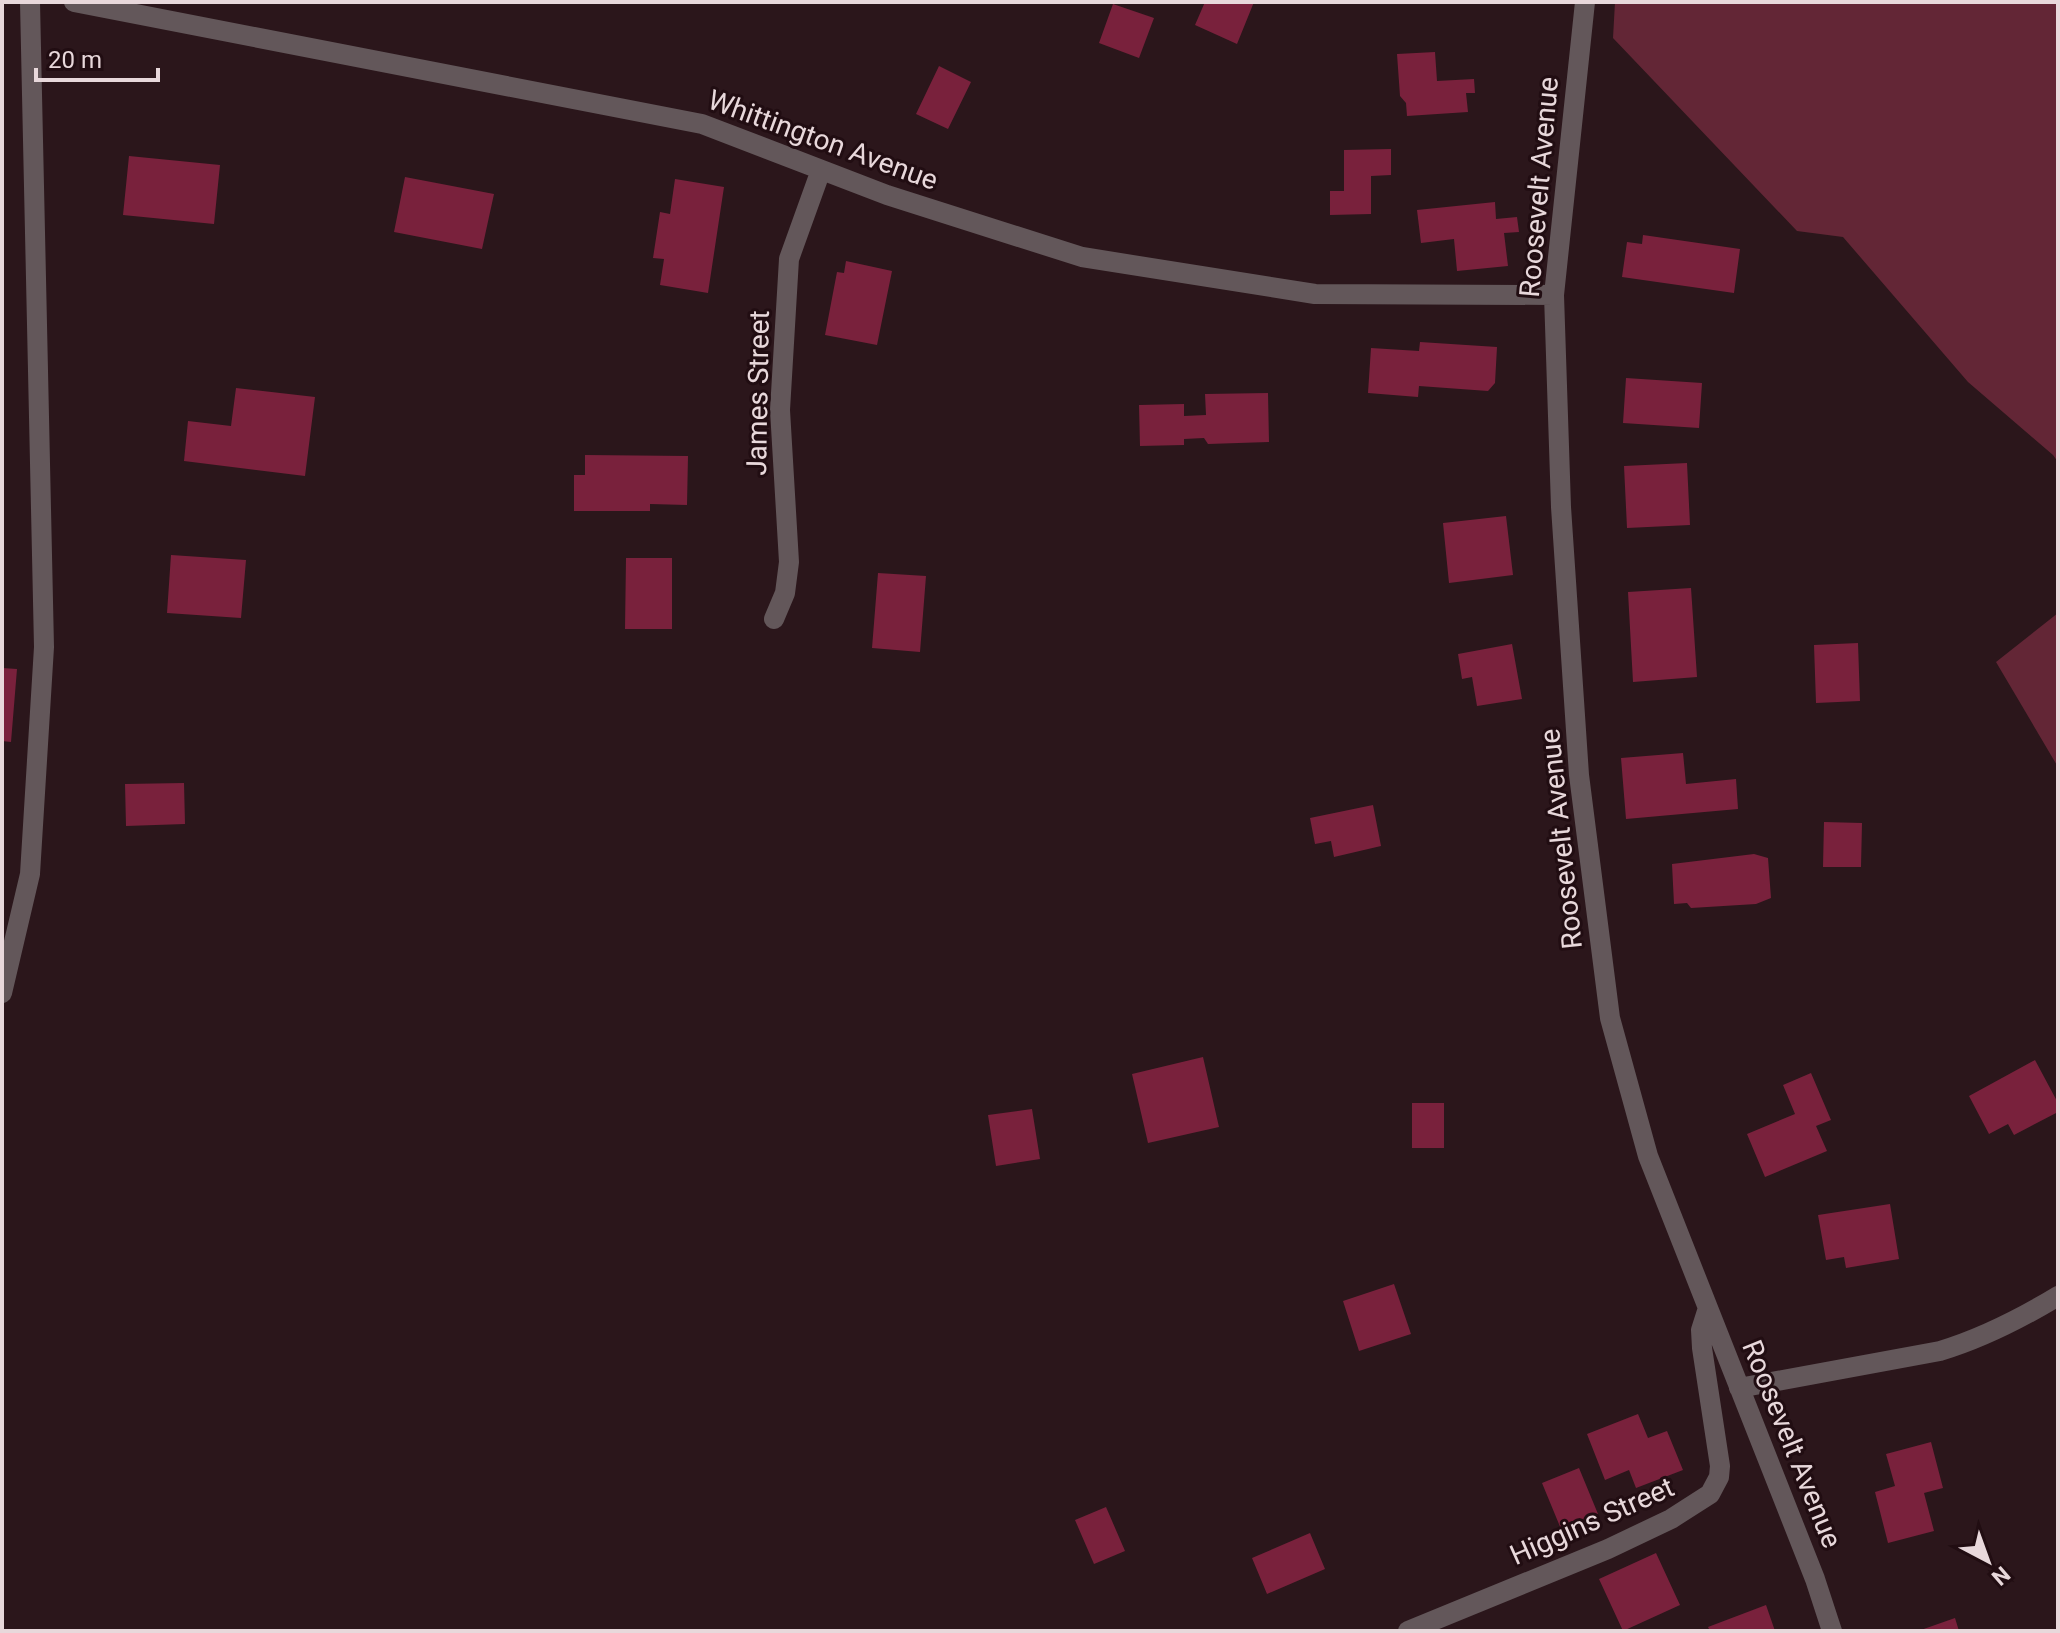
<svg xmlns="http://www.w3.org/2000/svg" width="2060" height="1633" font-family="Roboto,sans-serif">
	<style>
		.green { fill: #632636 }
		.building { fill: #79213c }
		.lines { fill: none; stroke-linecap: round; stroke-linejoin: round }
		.minor { stroke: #63575a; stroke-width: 20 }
		.labels { text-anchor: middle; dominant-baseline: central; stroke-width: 6; stroke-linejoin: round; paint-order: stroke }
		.street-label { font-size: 28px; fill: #e8d8db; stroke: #210d12 }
	</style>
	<rect width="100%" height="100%" fill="#2b161b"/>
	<path class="green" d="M1615 2H2058V462L2053 455 1968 382 1843 237 1797 231 1613 38Z
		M2058 613V767L1996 662Z"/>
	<path class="building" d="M1205 2H1254L1237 44 1195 25Z
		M1113 4 1154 18 1139 58 1099 43Z
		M1435 52 1437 81 1474 79 1475 93H1466L1468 112 1407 116 1406 103 1400 96 1397 54Z
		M939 66 971 82 948 129 916 114Z
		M1391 149V175L1371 176V214L1330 215V191H1344V150Z
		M129 156 220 165 214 224 123 215Z
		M405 177 494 194 482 249 394 232Z
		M675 179 724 187 708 293 660 285 664 259 653 258 660 212 670 214Z
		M1495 202 1496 219 1517 217 1519 232 1504 233 1508 266 1457 271 1454 239 1421 243 1417 210Z
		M1643 235 1740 249 1734 293 1622 277 1627 242 1642 244Z
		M846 261 892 271 877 345 825 335 837 272 844 273Z
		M1420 342 1497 347 1495 383 1488 391 1419 386 1418 397 1368 393 1371 348 1419 351Z
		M1626 378 1702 383 1699 428 1623 423Z
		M236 388 315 397 305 476 184 461 188 421 231 426Z
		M1268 393 1269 442 1208 444 1204 438 1184 439V445L1140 446 1139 405 1184 404V416L1206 415 1205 394Z
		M585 455 688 456 687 505 650 504V511H574V475H585Z
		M1687 463 1690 525 1627 528 1624 466Z
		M1506 516 1513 575 1449 583 1443 523Z
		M171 555 246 560 241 618 167 613Z
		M626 558H672V629H625Z
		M878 573 926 576 920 652 872 648Z
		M1691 588 1697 677 1633 682 1628 592Z
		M1858 643 1860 701 1816 703 1814 645Z
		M1512 644 1522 699 1477 706 1472 677 1462 679 1458 654Z
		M2 668 17 669 11 742 2 741Z
		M1683 753 1686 784 1736 779 1738 809 1626 819 1621 758Z
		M184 783 185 824 126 826 125 784Z
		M1373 805 1381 846 1334 857 1331 841 1315 844 1310 818Z
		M1824 822 1862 823 1861 867H1823Z
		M1754 854 1768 858 1771 898 1756 904 1691 908 1687 903 1674 904 1672 864Z
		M1203 1057 1219 1127 1148 1143 1132 1074Z
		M2035 1060 2058 1103V1112L2014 1135 2008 1124 1989 1134 1969 1096Z
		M1811 1073 1831 1120 1816 1126 1827 1151 1765 1177 1747 1134 1795 1114 1783 1085Z
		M1412 1103H1444V1148H1412Z
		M1032 1109 1040 1159 996 1166 988 1115Z
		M1890 1204 1899 1259 1846 1268 1844 1257 1826 1260 1818 1215Z
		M1394 1284 1411 1334 1359 1351 1343 1301Z
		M1638 1414 1648 1438 1667 1431 1683 1470 1636 1488 1629 1470 1605 1480 1587 1434Z
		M1931 1442 1943 1488 1924 1493 1934 1531 1888 1543 1875 1492 1895 1486 1886 1454Z
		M1579 1468 1598 1514 1561 1529 1542 1483Z
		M1106 1507 1125 1551 1094 1564 1075 1520Z
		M1310 1533 1325 1569 1267 1594 1252 1558Z
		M1656 1553 1680 1605 1623 1631 1599 1579Z
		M1766 1605 1775 1631H1710L1708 1627Z
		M1955 1618 1959 1631H1918Z"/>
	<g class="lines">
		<path class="minor" d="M74 2 702 124 887 195 1082 257 1315 294 1554 295
			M1585 2 1554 295 1561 507 1579 775 1610 1018 1648 1156 1815 1579 1832 1631
			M774 619 785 593 789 562 780 410 789 259 821 170
			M2 993 30 874 44 647 30 2
			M1739 1388 1940 1351C1983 1338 2020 1319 2058 1296
			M1408 1631 1608 1549 1671 1519 1710 1494 1719 1477 1720 1466 1702 1348 1701 1330 1708 1308"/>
	</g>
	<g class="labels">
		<g class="street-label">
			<text transform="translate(823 140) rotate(20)">Whittington Avenue</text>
			<text transform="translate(1539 187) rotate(-85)">Roosevelt Avenue</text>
			<text transform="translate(758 393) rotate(-89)">James Street</text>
			<text transform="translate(1561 839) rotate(-96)">Roosevelt Avenue</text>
			<text transform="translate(1792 1444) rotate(68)">Roosevelt Avenue</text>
			<text transform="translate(1592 1521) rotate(-24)">Higgins Street</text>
		</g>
	</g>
	<rect width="2060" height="1633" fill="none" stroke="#e8d8db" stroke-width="8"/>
	<g transform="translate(1988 1561) rotate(139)" stroke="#210d12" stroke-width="6" paint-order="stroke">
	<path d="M0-6L14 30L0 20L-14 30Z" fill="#e8d8db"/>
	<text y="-12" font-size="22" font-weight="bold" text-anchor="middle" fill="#e8d8db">N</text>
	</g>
	<path d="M36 68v12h122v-12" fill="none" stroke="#e8d8db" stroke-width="4"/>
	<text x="48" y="68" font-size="24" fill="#e8d8db" stroke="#210d12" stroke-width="6" paint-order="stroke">20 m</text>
</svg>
